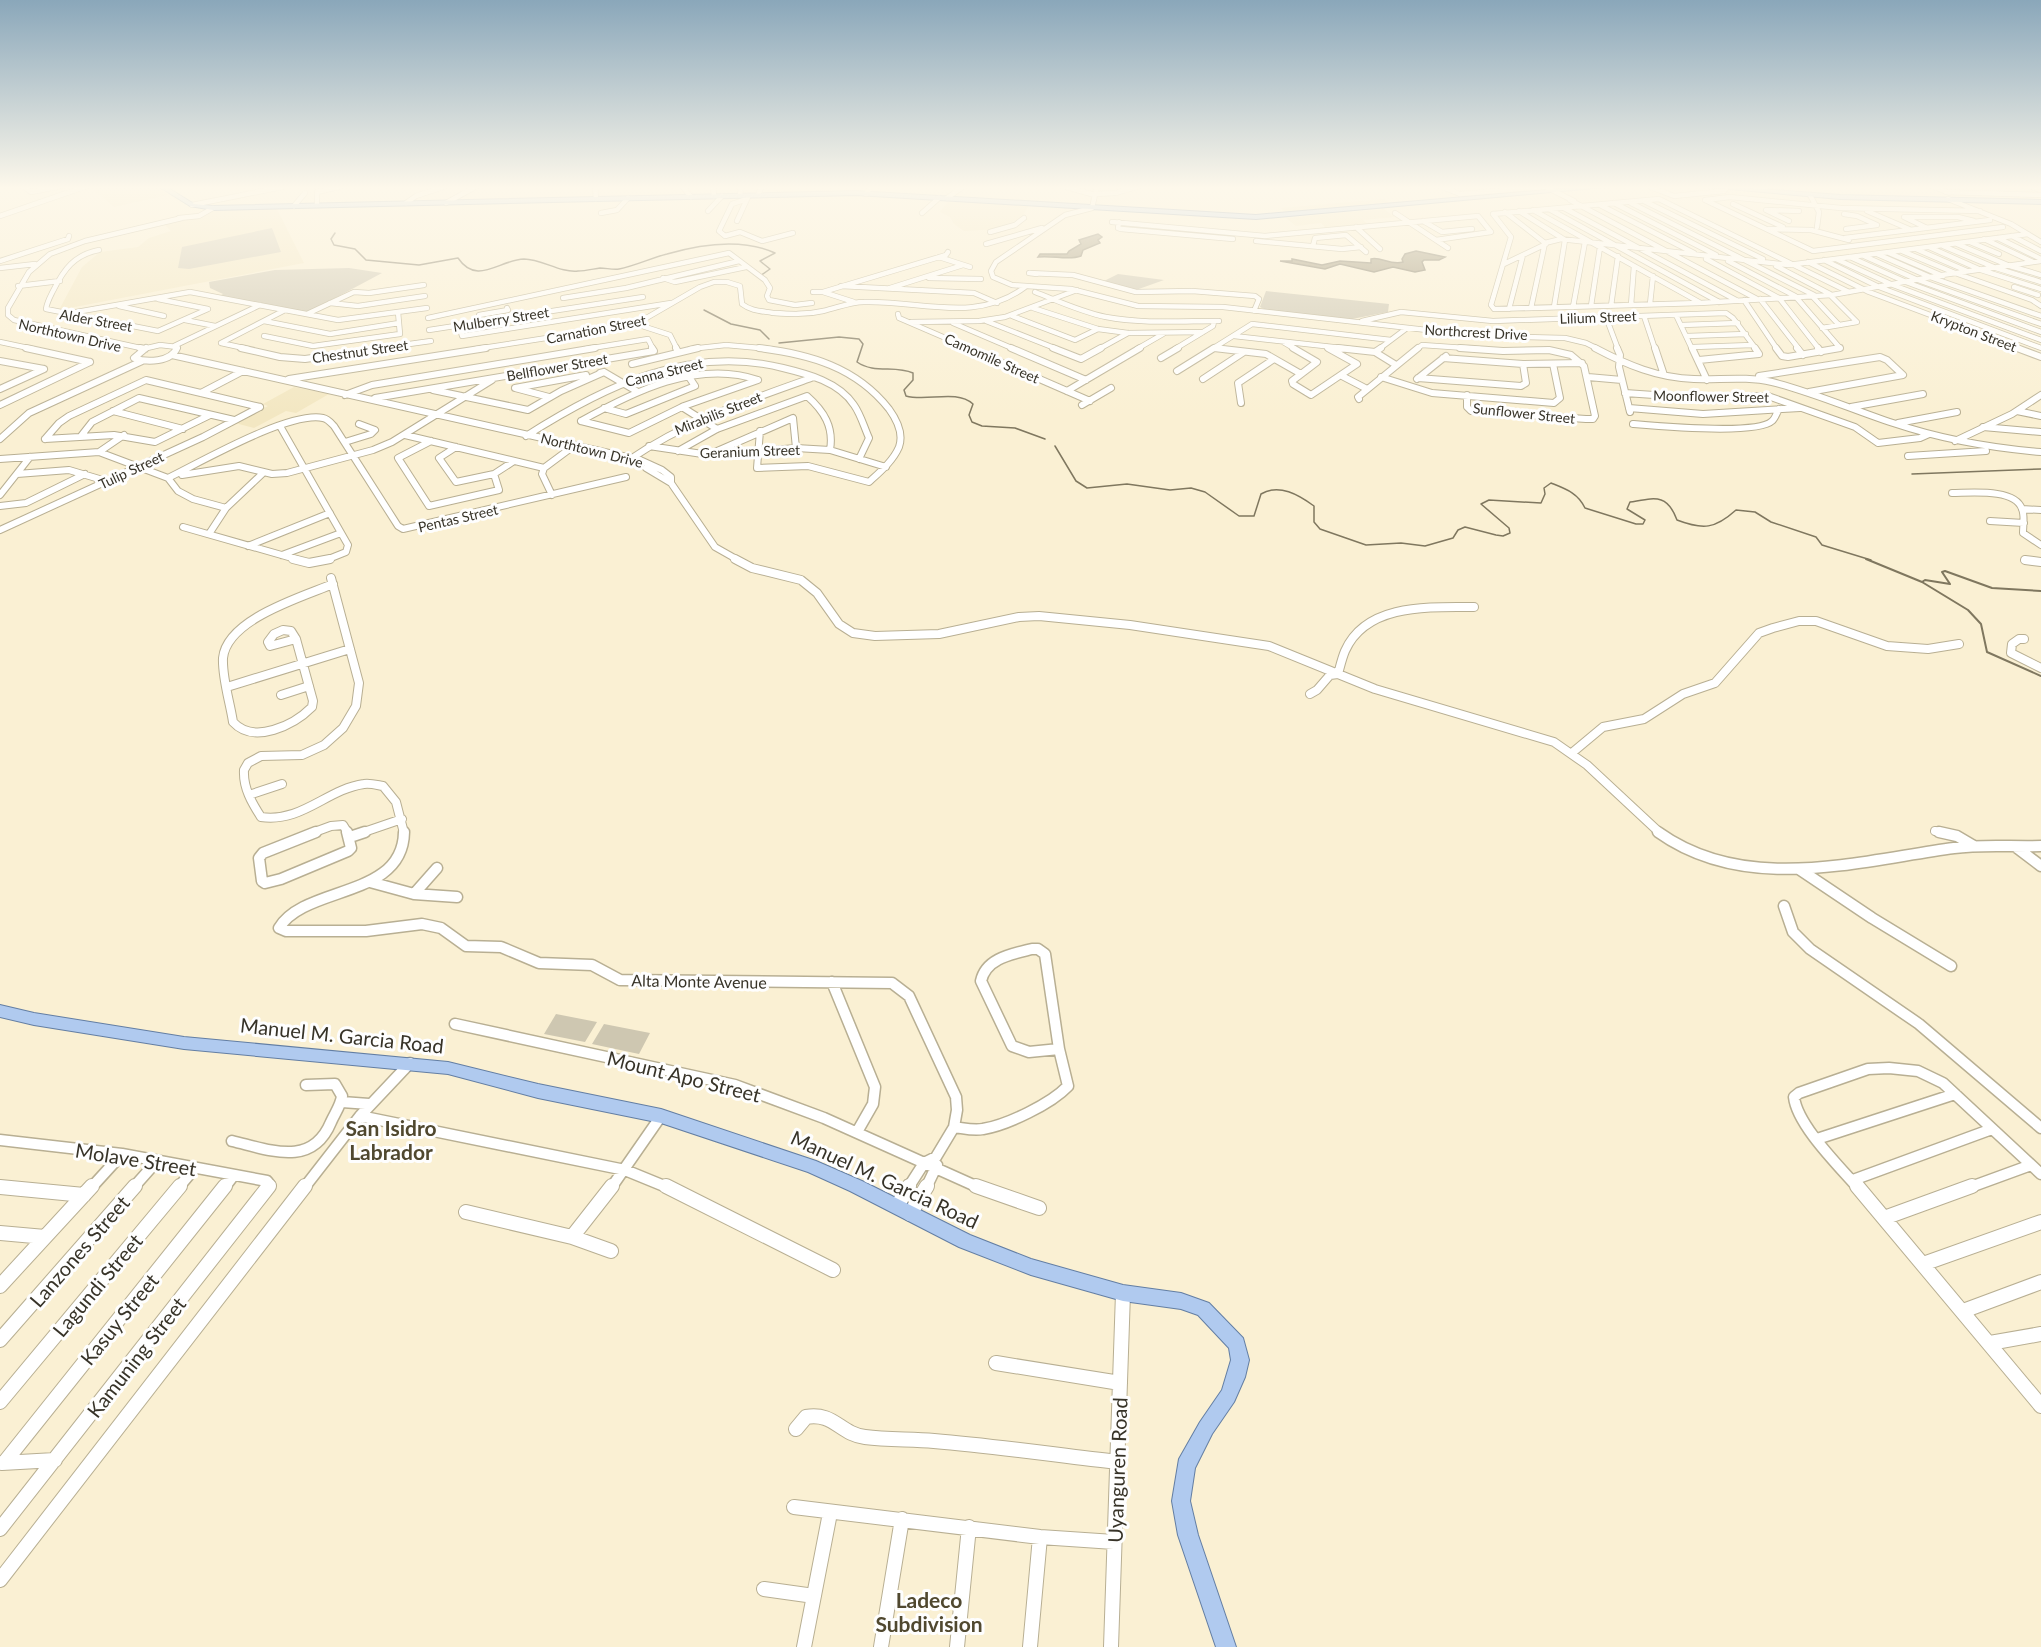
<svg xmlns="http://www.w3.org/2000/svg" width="2041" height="1647" font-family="Lato,sans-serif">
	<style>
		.built { fill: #f3e7c2 }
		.green { fill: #cec7b1 }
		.water { fill: #9e9476; stroke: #7f775f; stroke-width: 1.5 }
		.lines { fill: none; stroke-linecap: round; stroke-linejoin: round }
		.stream-far1 { stroke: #7f775f; stroke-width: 1.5 }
		.stream { stroke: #7f775f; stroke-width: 2 }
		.minor-far4-casing { stroke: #b8af93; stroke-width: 6 }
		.minor-far3-casing { stroke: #b8af93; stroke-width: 8 }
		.minor-far2-casing { stroke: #b8af93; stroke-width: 10 }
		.minor-far1-casing { stroke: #b8af93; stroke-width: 13 }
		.minor-casing { stroke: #b8af93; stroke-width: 16 }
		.major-casing { stroke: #637ea3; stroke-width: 2 }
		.minor-far4 { stroke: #fff; stroke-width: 4.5 }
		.minor-far3 { stroke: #fff; stroke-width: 6 }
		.minor-far2 { stroke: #fff; stroke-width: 8 }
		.minor-far1 { stroke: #fff; stroke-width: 10 }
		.minor { stroke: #fff; stroke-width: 14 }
		.major { fill: #b0caef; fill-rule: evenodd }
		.labels { text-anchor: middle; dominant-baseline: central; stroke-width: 6; stroke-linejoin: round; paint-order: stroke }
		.far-street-label { font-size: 14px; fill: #373328; stroke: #fefefe }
		.street-label { font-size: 16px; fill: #373328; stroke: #fefefe }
		.near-street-label { font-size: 20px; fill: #373328; stroke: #fefefe }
		.near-neighbourhood-label { font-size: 21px; font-weight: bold; fill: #50482f; stroke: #fefefe }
	</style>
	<rect width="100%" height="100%" fill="#faf0d3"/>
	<path class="built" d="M119 186H156L168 195 114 207 93 189Z
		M1384 199 1391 205 1287 214 1281 208Z
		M948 201 1029 205 1022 217 999 229 964 231 954 224 950 217 940 212Z
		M276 207 304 263 59 310 82 267 100 252 138 247 149 238 171 231 164 224 213 211Z
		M1384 209 1395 217 1363 220 1369 225 1327 229 1321 223 1296 226 1286 218Z
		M294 387 329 394 296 413 286 411 254 428 235 423 268 406 263 404Z"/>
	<path class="green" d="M272 228 281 252 189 269 178 268 182 247Z
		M349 268 382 273 307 313 219 296 223 294 210 288 209 282 275 270Z
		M1118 274 1164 280 1136 290 1104 281Z
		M1266 291 1389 304 1388 312 1352 319 1266 310 1260 307Z
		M556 1014 597 1022 585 1042 544 1034Z
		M604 1024 650 1033 639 1054 592 1044Z"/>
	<path class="water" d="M1098 234 1102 237 1098 240 1100 243 1083 250 1081 256C1068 261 1053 255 1038 257L1040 254H1067L1069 251 1081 244 1079 240Z
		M1416 251 1445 257 1439 260H1424L1422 262 1425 270 1415 272 1393 267 1374 272 1340 264 1325 269 1280 261H1292V259L1322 265 1340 261 1371 263V259C1380 256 1391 266 1403 262L1402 259 1405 254Z"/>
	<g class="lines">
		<path class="stream-far1" d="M335 233 331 239 334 245 355 249 366 260 419 265 458 258C477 286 499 260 524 259 542 259 560 273 578 271 585 271 593 269 600 268 606 268 613 270 619 269 635 266 651 258 667 254 701 244 742 238 775 253L760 261 770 269 760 276
			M704 310 731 324 760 330 769 339
			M779 343 839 337 859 339 863 344 857 362C874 374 895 365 913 373V380L904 390 906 396C927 402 956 389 973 404L969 415 972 422 982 426 1015 428 1045 439
			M1055 446 1076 481 1087 488 1127 484 1170 490 1191 488 1205 492 1239 516H1254L1261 494C1279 483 1299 495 1314 506V522L1320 529 1366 545 1401 543 1425 546 1453 538 1458 530 1465 527 1496 535 1503 536 1510 533 1509 528 1481 504 1489 500 1541 503 1545 494 1544 488 1551 483C1566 489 1578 493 1585 508L1636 524H1643L1645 520 1627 509 1630 502C1655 498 1667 493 1677 520 1703 530 1715 529 1736 510L1755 512 1771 522 1816 537 1822 545 1871 560
			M1912 474 2041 469"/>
		<path class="stream" d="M1866 559 1922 582 1968 610 1981 624 1987 652 2041 676
			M1922 582 1925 580 1950 584 1942 572 1945 571 1992 588 2041 591"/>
		<defs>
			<path id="minor-far4" d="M23 186 31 192 62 186
				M595 186 596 199
				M682 186 691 197
				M713 186 714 196
				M1063 186 1095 195
				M1097 186 1092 208 1065 215 996 262 991 271 993 277 1012 285 1071 289 1138 306 1223 307 1480 336 1565 338 1586 343 1598 349
				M1440 186 1460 194 1553 186
				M1648 186 1674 196 1724 191 1726 188
				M1932 186 1949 193
				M2029 186 2041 190
				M1546 187 1574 201
				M1755 188 1771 186
				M1946 192 2041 195
				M866 194 871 186
				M1095 194 1116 193 1139 186
				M740 195 741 186
				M758 195 762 186
				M1810 195 1819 212 1817 227
				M947 198 964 186
				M747 199 732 204 719 231 725 236 740 232 762 241 793 233
				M1948 199 2011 224 2041 242
				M1570 200 1757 299
				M1705 200 1813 251 2003 227
				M1705 200 1730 197 1841 208 1980 211
				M1644 201 1763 259
				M406 203 416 196 446 186
				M446 203 477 186
				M1614 203 1716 255
				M1631 203 1814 295
				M1733 204 1783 227
				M192 205 282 187
				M317 205V192L343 186
				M1600 205 1694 253
				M294 206 305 193
				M1564 208 1736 300
				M1549 209 1719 302
				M1533 210 1699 302
				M708 211 722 196
				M1519 211 1565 240 1554 307
				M1867 211 1909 229
				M1505 212 1545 243 1531 308
				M601 213 617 210 628 198
				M922 213 939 198
				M1395 213 1448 248
				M1493 214 1511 237 1491 305 1494 309 1700 303 1832 295 1942 275 2041 261
				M1493 214 1659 199 1849 292
				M1844 214 1857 216 1877 225 1846 229
				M0 216 87 186
				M179 218 199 216 213 208
				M737 221 748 197
				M1423 221 1442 232 1472 229
				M1789 221 1766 210 1799 211
				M1112 222 1265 236 1478 216 1491 232 1436 240
				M1119 222 1118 228 1121 229 1233 239
				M1356 227 1380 249
				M1927 228 1904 217H1958L1974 221
				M1768 229 1811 230 1849 240
				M990 232 1015 225 1024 218
				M2012 236 2041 251
				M1845 238 1990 220
				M1998 238 2041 259
				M1984 239 2033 262
				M1256 241 1342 249 1361 247
				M1970 242 1999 254
				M1545 243 1561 239 1788 265 2028 234
				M986 244 1042 228
				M1957 244 2010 266 2041 275
				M1313 246 1315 238 1346 235 1366 252
				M1943 246 1996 268 2041 282
				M1929 247 1981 270 2041 289
				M1916 249 1967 271
				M99 250C74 255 64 269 53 291 50 297 47 302 46 309L158 331 208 309
				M1902 251 1955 273 2032 300 2041 306
				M1889 253 1943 276
				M1877 254 1930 277 2041 316
				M1864 256 1918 280 2041 324
				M939 257 970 267
				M1850 257 1906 282 2041 332
				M1706 259 1779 298 1819 349
				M1836 259 1893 285 2041 340
				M1824 260 1879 287 2041 348
				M0 261 68 239 69 236
				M1728 261 1795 296 1840 348 1832 349
				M1808 262 1869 292 2021 349
				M1504 264 1546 244
				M1776 266 1830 294
				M0 268 35 264
				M1037 274 1029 273 1073 275 1136 292 1192 291 1255 296 1259 299 1254 311
				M663 278 675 282 746 267
				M929 278 981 279
				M18 286 60 281
				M841 286 974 293 997 303
				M2014 287 2038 295
				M890 288 963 265
				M813 292H823L854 302
				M823 292 946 255 948 252
				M1035 292C1058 301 1081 312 1106 317 1143 324 1182 321 1219 321
				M1812 296 1839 325
				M563 298 626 288 739 261
				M158 299 208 309
				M1760 299 1799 349
				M1744 300 1777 349
				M330 303 358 306 425 296
				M1650 304 1653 276
				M1631 305 1634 266
				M119 306 164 316
				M1591 306 1600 247
				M1611 306 1618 256
				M1573 307 1585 242
				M1033 308 1098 329 1128 333 1203 332
				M1509 309 1523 255
				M65 314 190 292 338 320 427 308
				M307 314 354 292 369 293 424 285
				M898 314 899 318 971 349
				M479 315 508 310 507 308
				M1676 315 1692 349
				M1012 316 1075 340 1098 329
				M1644 316 1655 349
				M1606 317 1618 349
				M428 318 729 253 765 280 770 288 767 296 769 300 795 305 812 303
				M185 320 215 326
				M264 321 330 334 399 323
				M986 321 1057 349
				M1362 321 1401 312 1493 321 1726 313 1733 318 1756 349
				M911 322 979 321 1005 317 1077 290
				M953 323 1014 349
				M636 324 670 335 677 349
				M459 325 462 336 671 303
				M1682 325 1738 323
				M1822 328 1857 322 1830 295
				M429 330 643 297
				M264 336 313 346 400 334 398 312
				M1234 336 1351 349
				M1687 336 1746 334
				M0 342 33 349
				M1283 342 1295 349
				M221 343 248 349
				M221 343 285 310
				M174 346 260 305
				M1693 347 1753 345
				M1214 348 1225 349
				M1328 348 1330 349
				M143 349 160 345 177 347V349
				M145 349 14 320 8 315V308L29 272 50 254 85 241 182 218
				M373 349 431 341
				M476 349 636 324 700 287 714 282H727L740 286 742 304C751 311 762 311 773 313 790 314 806 315 823 311 837 308 850 302 864 302 920 300 976 324 1025 287
				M586 349 648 339 653 349
				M690 349 726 345 771 349
				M1099 349 1128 333
				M1137 349 1163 334
				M1175 349 1213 326 1214 322
				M1212 349 1252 324 1391 340
				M1379 349 1407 328
				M1417 349 1422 345 1480 349"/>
			<path id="minor-far3" d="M26 348 90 362
				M140 348 145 349
				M146 348 134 358C147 363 171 362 177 348
				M241 348 280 357 305 359 383 348
				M676 348 678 352
				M759 348C809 354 856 367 889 409 897 420 904 433 899 447 893 461 880 472 869 482L808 466 757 468 760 431
				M968 348 1090 401
				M1011 348 1086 380
				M1053 348 1081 359 1101 348
				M1214 348 1266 354 1301 374
				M1293 348 1317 362 1292 381 1293 384 1311 395 1357 364 1328 348
				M1338 348 1375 352 1396 365
				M1460 348 1503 351 1549 350 1571 355 1584 366 1595 416 1593 419H1586L1471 411 1467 407V395
				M1595 348C1627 365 1658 378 1694 379 1720 380 1746 376 1772 382 1813 392 1853 410 1893 423 1941 439 1991 448 2041 452
				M1617 348 1620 355 1619 367 1630 412
				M1655 348 1664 375
				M1692 348 1707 380
				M1776 348 1782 356 1788 357 1840 348
				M1797 348 1803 355
				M1818 348 1821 352
				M2017 348 2041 357
				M1375 352 1381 348
				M172 355 640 460 662 470 671 477V483L715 547 738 560
				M1161 358 1178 348
				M1443 358 1523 364 1582 363
				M1699 360 1759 354 1755 348
				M0 361 44 369
				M632 364 698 348
				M1177 371 1214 348
				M600 373 604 372 638 392
				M1342 376 1367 389
				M1759 376 1880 357 1887 360 1903 375 1809 392
				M1381 377 1432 393 1554 403 1560 398 1553 364
				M1588 377 1622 380
				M1418 378 1521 386 1526 383 1523 364
				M289 379 486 348
				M1203 379 1244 352
				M1417 379 1446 356
				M515 388 586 375
				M515 388 549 397
				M0 389 44 369
				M433 390 528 410 561 391 604 372
				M1067 391 1140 348
				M201 393 243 371
				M1625 393 1683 397 1768 396 1855 427 1878 443 1920 438 1929 434
				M345 395 372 385 595 348
				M375 398 654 351 652 348
				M1359 399 1358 397 1418 348
				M1241 403 1238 383 1274 359
				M0 405 90 362
				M1082 405 1111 388
				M682 407 717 429
				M1851 407 1923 394
				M604 408 626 414 695 386 689 377
				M1629 408 1703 414 1800 408
				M113 411 183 429
				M2017 411 2041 416
				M581 421 629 433 684 406 758 380
				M581 421C633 392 698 359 758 380
				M1898 423 1957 412
				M1633 424C1656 426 1758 435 1772 421 1775 419 1777 412 1779 409
				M280 426 348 545 346 552 326 560
				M1983 427 2041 432
				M405 435 544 468 575 445
				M81 436 92 422 139 398 234 420
				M526 436C603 387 689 344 783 368 808 374 839 382 854 405 861 415 864 427 869 438L859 459
				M0 439 29 413 142 361
				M45 439 59 423 69 416 146 380 260 407
				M45 439 114 435 155 442 210 415
				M431 441 398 458 429 506 499 490 494 474
				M1955 441 2012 414 2041 395
				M345 442 371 434 375 430 359 424
				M649 446 709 455 796 448 830 450 886 467
				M456 447 439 458 456 482 494 474 514 461
				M678 451 717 429 807 396C824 411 834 427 830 450
				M99 452 124 435
				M715 452 793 418 796 448
				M1908 456 1986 451
				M0 459 99 452 168 478 178 491 193 499 226 508
				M629 460C686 421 749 400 814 377
				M544 468 542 474 552 495
				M646 468 671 483
				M17 474 69 470 106 481
				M182 475 239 466 272 474 287 473 373 450 392 442 492 380
				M168 478C201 462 289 411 323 418 328 419 331 423 334 426L398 526 403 529 626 477
				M1952 493C1970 493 2015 488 2022 509 2025 516 2023 526 2023 533L2041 545
				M0 495 30 457
				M0 506 26 503 85 474
				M2022 509 2041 510
				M1990 521 2024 523
				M183 527 299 560
				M0 530 203 437 260 407
				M209 534 226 508 263 473
				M248 546 330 513
				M282 555 341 533"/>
			<path id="minor-far2" d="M293 559 309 563 330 559
				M735 559 752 568 801 580 817 593 839 624 853 633 875 636 939 634 1019 617 1039 616 1130 625 1269 646 1375 689 1554 742 1587 765 1660 833
				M2025 560 2041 562
				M331 578 359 683 356 706 343 728 324 745 302 755 261 756 248 763 244 770C243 788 252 803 261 817 302 823 327 789 364 784 370 783 377 785 383 786L396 802 404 833
				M283 630 291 631 296 639 270 646 268 642 274 634Z
				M296 639 313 701 312 707C294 725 254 745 233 722 230 702 222 678 223 658 227 619 302 597 333 584
				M2024 639H2019L2012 644 2011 653 2041 668
				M227 687 350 649
				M1310 694 1317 690 1330 675 1338 674C1340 667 1342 658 1345 651 1366 603 1430 607 1474 607
				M281 695 309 686
				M1573 752 1603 727 1644 719 1683 694 1715 683 1759 633 1773 628 1799 621H1816L1887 646 1928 649 1959 644
				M249 795 282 784
				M1935 831 1945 833
				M312 833 331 826 343 825 348 833
				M361 833 402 819"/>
			<path id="minor-far1" d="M316 832 263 853 259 858 262 881 265 883 281 879 348 851 351 848 347 832
				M404 832C403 899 305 885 279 928L286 931H366L422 924 441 928 466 946 501 947 539 963 592 965 620 980 892 983 909 996 956 1097 957 1110 954 1127 936 1157 924 1163 908 1188
				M1658 832C1746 895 1857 861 1954 848 1983 844 2012 847 2041 846
				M1939 832 1957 836 1974 846
				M350 837 365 832
				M2016 847 2041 866
				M1799 869 1872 918 1951 966
				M370 882 414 894 457 897
				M414 894 437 868
				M1784 906 1793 932 1810 949 1919 1024 2041 1128
				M1032 949H1038L1045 954 1059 1049 1029 1052 1012 1046 981 981C986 958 1012 954 1032 949Z
				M832 982 875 1087 873 1104 857 1132
				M455 1024 735 1085 824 1118 980 1188
				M342 1102 369 1104
				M360 1116 625 1170 669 1188
				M954 1127C963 1128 973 1131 983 1129 1007 1125 1051 1104 1068 1086L1059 1049
				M1817 1139 1955 1094
				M0 1140 122 1154 267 1181 270 1185 268 1188
				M232 1141C270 1150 312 1168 331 1122 335 1113 341 1105 342 1096L335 1084 306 1085
				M1853 1180 1992 1129
				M0 1187 9 1188
				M91 1188 122 1154
				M133 1188 157 1161
				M178 1188 194 1169
				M224 1188 234 1175
				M304 1188 360 1116 410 1063
				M611 1188 661 1116
				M926 1188 937 1165
				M1858 1188C1839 1166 1797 1125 1794 1097L1799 1093 1868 1069 1889 1068 1918 1071 1943 1083 2041 1174
				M1968 1188 2031 1165"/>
			<path id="minor" d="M666 1186 833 1270
				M976 1186 1039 1208
				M1857 1186 2041 1406
				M0 1187 84 1195
				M897 1206 909 1186
				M466 1212 572 1237 611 1251
				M910 1214 927 1186
				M1884 1218 1972 1186
				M0 1233 45 1237
				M572 1237 612 1186
				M1923 1264 2041 1222
				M0 1286 92 1186
				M1963 1311 2041 1282
				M0 1340 135 1186
				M1990 1343 2041 1334
				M996 1363 1120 1383
				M0 1402 180 1186
				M796 1429 806 1417C834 1412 840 1434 865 1437 887 1440 911 1439 934 1441 995 1446 1056 1455 1117 1462
				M2 1463 55 1460
				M4 1463 225 1186
				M794 1507 1040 1537 1114 1542
				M0 1529 269 1186
				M0 1580 305 1186
				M764 1589 814 1596
				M804 1647 830 1513
				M881 1647 902 1519
				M957 1647 969 1527
				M1030 1647 1040 1537
				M1111 1647 1123 1293"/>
			<path id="major" d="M158 186H165L194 204 213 206 856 191 1256 215 1593 186H1616L1256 219 856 195 213 210 190 206Z
				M1695 186H1721L1840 195 2041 200V204L1840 199Z
				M0 1005 34 1013 184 1037 448 1062 538 1084 661 1109 816 1161 862 1181 970 1235 1031 1259 1123 1285 1181 1293 1209 1303 1243 1338 1249 1360 1245 1377 1234 1402 1212 1434 1195 1468 1190 1501 1198 1535 1236 1647H1216L1178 1535 1172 1501 1179 1459 1200 1422 1222 1390 1231 1360 1229 1348 1198 1315 1181 1309 1123 1301 1031 1275 959 1247 850 1191 808 1172 661 1123 538 1098 448 1074 184 1049 34 1025 0 1017Z"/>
		</defs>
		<use href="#minor-far4" class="minor-far4-casing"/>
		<use href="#minor-far3" class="minor-far3-casing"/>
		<use href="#minor-far2" class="minor-far2-casing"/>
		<use href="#minor-far1" class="minor-far1-casing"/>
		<use href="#minor" class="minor-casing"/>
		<use href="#major" class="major-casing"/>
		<use href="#minor-far4" class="minor-far4"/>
		<use href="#minor-far3" class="minor-far3"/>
		<use href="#minor-far2" class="minor-far2"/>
		<use href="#minor-far1" class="minor-far1"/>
		<use href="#minor" class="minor"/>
		<use href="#major" class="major"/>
	</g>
	<linearGradient id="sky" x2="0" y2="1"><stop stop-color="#8aa7ba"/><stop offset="0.45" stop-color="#fdf8eb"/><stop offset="1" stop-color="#fdf8eb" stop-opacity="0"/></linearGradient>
	<rect width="2041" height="417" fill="url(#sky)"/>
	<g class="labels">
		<g class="far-street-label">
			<text transform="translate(1598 317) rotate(-2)">Lilium Street</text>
			<text transform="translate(501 319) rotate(-9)">Mulberry Street</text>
			<text transform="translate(96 320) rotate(10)">Alder Street</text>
			<text transform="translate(596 329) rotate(-11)">Carnation Street</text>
			<text transform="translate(1974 331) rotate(21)">Krypton Street</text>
			<text transform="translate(1476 332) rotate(3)">Northcrest Drive</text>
			<text transform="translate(70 335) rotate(13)">Northtown Drive</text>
			<text transform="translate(360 351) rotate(-8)">Chestnut Street</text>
			<text transform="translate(992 358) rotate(24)">Camomile Street</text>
			<text transform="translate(557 367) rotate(-10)">Bellflower Street</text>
			<text transform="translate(664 372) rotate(-14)">Canna Street</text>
			<text transform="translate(1711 396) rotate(1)">Moonflower Street</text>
			<text transform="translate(718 413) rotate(-22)">Mirabilis Street</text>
			<text transform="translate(1524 413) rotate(6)">Sunflower Street</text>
			<text transform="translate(592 450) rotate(14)">Northtown Drive</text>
			<text transform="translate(750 451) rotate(-2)">Geranium Street</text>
			<text transform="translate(131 470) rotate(-25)">Tulip Street</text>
			<text transform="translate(458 518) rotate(-13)">Pentas Street</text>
		</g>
		<g class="street-label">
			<text transform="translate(699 981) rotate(1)">Alta Monte Avenue</text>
		</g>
		<g class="near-street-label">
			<text transform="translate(342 1035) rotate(6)">Manuel M. Garcia Road</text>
			<text transform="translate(684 1076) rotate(14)">Mount Apo Street</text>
			<text transform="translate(136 1159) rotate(9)">Molave Street</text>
			<text transform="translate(885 1179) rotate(25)">Manuel M. Garcia Road</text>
			<text transform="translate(79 1251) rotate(-49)">Lanzones Street</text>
			<text transform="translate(97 1285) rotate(-50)">Lagundi Street</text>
			<text transform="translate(119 1319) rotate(-51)">Kasuy Street</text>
			<text transform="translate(136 1357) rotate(-52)">Kamuning Street</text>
			<text transform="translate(1117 1470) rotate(-88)">Uyanguren Road</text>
		</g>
		<g class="near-neighbourhood-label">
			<text x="391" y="1127">San Isidro<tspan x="391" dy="24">Labrador</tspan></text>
			<text x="929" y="1599">Ladeco<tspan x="929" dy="24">Subdivision</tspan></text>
		</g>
	</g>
</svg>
